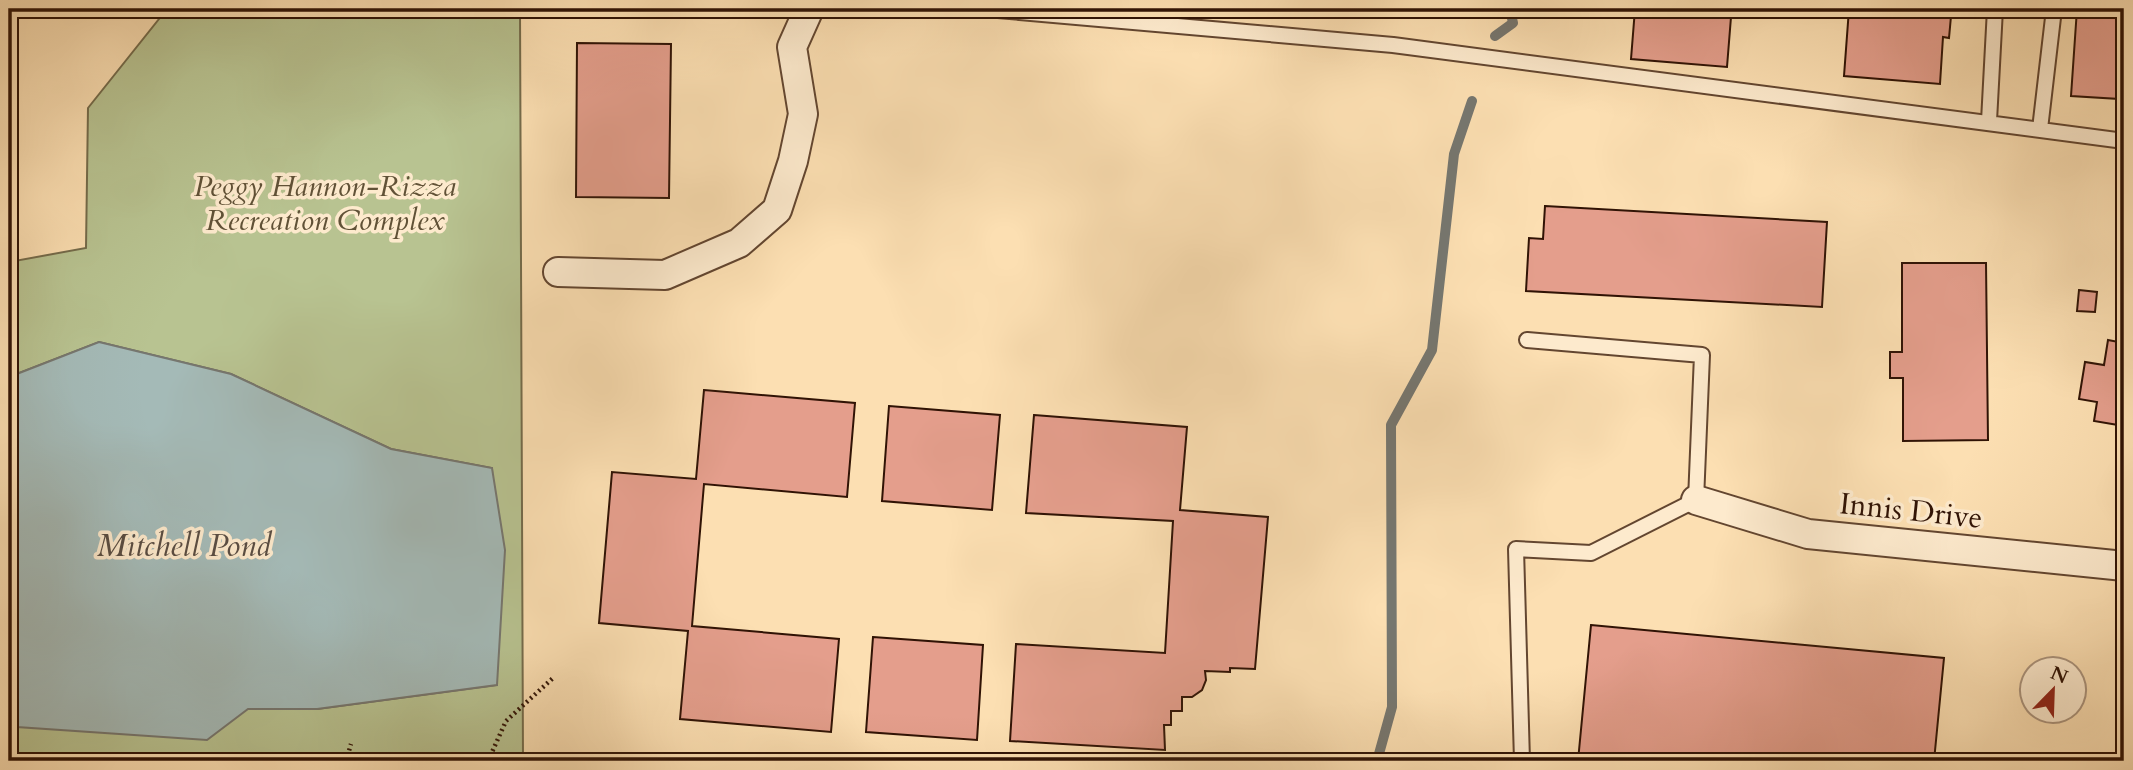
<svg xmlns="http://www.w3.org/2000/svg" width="2133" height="770" font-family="Cardo,serif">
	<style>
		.green { fill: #b8c391; stroke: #746b4b; stroke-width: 2 }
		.water { fill: #a4bab7; stroke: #767770; stroke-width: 2 }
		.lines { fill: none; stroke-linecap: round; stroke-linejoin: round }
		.stream { stroke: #767770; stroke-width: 10 }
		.building { fill: #e49e8c; stroke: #301305; stroke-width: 2 }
		.lane-casing { stroke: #634630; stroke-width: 18 }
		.street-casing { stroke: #634630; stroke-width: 32 }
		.path { stroke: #301305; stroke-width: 4.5; stroke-dasharray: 2 3.5; stroke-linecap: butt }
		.lane { stroke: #fdeacd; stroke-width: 14 }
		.street { stroke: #fdeacd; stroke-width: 28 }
		.labels { text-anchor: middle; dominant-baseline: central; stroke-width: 7; stroke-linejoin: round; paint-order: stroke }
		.park-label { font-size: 30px; font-style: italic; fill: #605136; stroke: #fdeacd }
		.street-label { font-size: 30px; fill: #301305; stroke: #fdeacd }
		.water-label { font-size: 32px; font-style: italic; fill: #594d43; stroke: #fdeacd }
	</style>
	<rect width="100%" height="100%" fill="#fcdfb2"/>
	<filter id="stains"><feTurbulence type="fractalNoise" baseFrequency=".00286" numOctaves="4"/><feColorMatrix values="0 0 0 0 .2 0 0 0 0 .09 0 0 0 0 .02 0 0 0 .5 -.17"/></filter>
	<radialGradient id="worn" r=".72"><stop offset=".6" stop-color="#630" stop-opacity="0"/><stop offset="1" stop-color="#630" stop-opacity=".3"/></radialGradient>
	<path class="green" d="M167 9 520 11 523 761H9V688L248 709H317L497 685 492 468 391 449 231 374 99 342 9 377V262L86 248 88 108Z"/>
	<path class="water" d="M99 342 231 374 391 449 492 468 505 550 497 685 317 709H248L207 740 17 727 12 689 9 688V377Z"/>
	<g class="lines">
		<path class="stream" d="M1495 36 1513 23 1510 9
			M1377 761 1392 707 1391 425 1432 350 1454 154 1472 101"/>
	</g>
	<path class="building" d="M1635 9H1739L1738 17H1731L1727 67 1631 59Z
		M1849 9H1946V15L1951 16 1949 38 1943 37 1940 84 1844 76Z
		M2077 9H2124V107L2118 106 2119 99 2071 96Z
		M577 43 671 44 669 198 576 197Z
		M1545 206 1827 222 1822 307 1526 291 1529 238 1543 239Z
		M1902 263H1986L1988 440 1903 441V378H1890V352H1902Z
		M2079 290 2097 292 2095 312 2077 311Z
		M2108 340 2124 343V426L2094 421 2097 402 2079 399 2085 362 2104 365Z
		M704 390 855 403 847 497 704 484 692 626 839 639 831 732 680 719 688 631 599 623 612 472 696 479Z
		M889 406 1000 415 992 510 882 501Z
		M1034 415 1187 427 1180 510 1268 517 1255 669 1230 668V672L1205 671 1206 680 1202 690 1192 697H1182V711H1171V725H1164L1165 750 1010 741 1016 644 1165 653 1173 521 1026 513Z
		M1591 625 1944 658 1934 761H1578Z
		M873 637 983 645 977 740 866 732Z"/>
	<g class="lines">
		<defs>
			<path id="lane" d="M986 9 1393 45 2124 141
				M1989 121 1995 9
				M2040 129 2054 9
				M1522 761 1516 549 1591 553 1696 500 1702 355 1527 340"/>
			<path id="street" d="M558 272 665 275 739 243 777 210 793 161 803 114 792 47 809 9
				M1696 500 1808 534 2124 566"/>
		</defs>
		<use href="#lane" class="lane-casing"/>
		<use href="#street" class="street-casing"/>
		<path class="path" d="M346 761 351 744
			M488 761 506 721 553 678"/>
		<use href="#lane" class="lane"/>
		<use href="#street" class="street"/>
	</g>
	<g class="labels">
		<g class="park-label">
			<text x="325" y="186">Peggy Hannon-Rizza<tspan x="325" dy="34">Recreation Complex</tspan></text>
		</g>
		<g class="street-label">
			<text transform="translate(1911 511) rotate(6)">Innis Drive</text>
		</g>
		<g class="water-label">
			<text x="184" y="546">Mitchell Pond</text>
		</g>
	</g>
	<rect width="2133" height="770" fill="none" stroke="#fcdfb2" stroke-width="35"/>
	<rect x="10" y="10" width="2112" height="749" fill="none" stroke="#301305" stroke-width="3.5"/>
	<rect x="18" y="18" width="2098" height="735" fill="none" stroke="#301305" stroke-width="2"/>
	<g transform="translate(2053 690) rotate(23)"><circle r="33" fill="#fdeacd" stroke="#ab947d" stroke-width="2"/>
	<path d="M0-5L12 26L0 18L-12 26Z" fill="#8f2418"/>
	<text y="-10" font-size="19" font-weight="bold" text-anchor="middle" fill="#301305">N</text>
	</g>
	<rect width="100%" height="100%" filter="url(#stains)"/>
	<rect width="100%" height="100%" fill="url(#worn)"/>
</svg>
